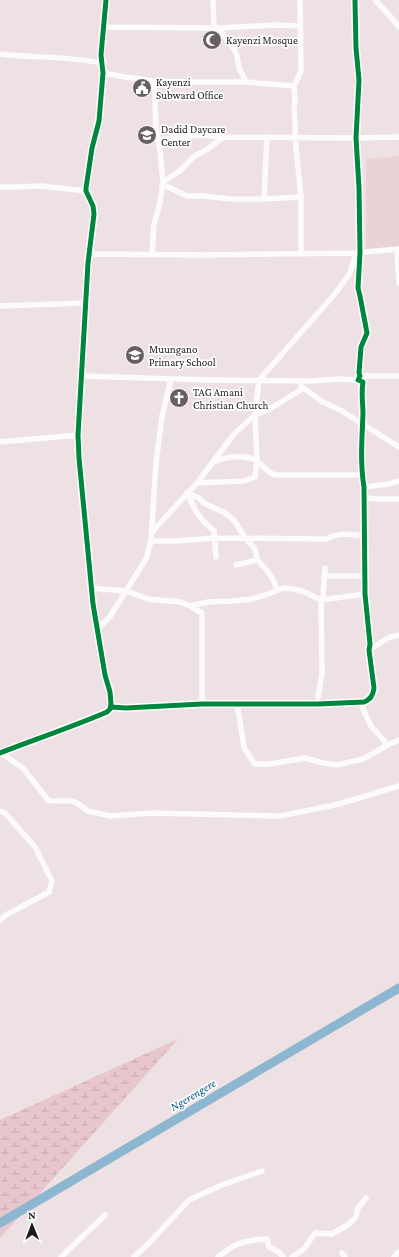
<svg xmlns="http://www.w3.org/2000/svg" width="399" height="1257" font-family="'Crimson Pro',serif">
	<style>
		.built { fill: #e9d3d7 }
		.wetland { fill: url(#wetland-marsh) }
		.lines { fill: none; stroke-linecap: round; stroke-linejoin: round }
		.river { stroke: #8db6d1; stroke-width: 9 }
		.minor { stroke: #fcfafb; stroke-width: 5.5 }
		.cycleway-casing { stroke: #fff; stroke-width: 8 }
		.cycleway { stroke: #00873e; stroke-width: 5 }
		.labels { text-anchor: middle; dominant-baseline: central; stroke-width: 3.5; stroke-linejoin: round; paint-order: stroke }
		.poi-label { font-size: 11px; fill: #20191a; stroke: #fff; text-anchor: start }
		.water-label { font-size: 12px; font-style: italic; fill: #0f5e84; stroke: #fff }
	</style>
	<defs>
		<pattern id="wetland-marsh" width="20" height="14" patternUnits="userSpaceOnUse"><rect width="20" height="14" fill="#e7c6cd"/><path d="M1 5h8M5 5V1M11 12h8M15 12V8" fill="none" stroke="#c6aaaf"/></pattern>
	</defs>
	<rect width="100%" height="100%" fill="#ede1e4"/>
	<path class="built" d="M399 156V246L366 249V159Z"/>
	<path class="wetland" d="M178 1039 0 1238V1120Z"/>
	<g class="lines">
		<path class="river" d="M0 1223 399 988"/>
		<path class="minor" d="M213 0 214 28
			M300 0 301 71 294 86 295 98 294 110 295 119V137L301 197V254
			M375 0 390 16 399 27
			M104 27 219 28 277 25 300 26
			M219 28 235 51 237 56 239 68 246 82
			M0 54C34 58 67 56 101 63
			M103 73 125 77 154 81 186 82H246L294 86
			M157 140 200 135 223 137 356 138 399 137
			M163 182 181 170 193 157 208 149 223 137
			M162 184 187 196H204L231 199H264L301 197
			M0 187H16L41 186 86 191
			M264 199 267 137
			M397 249 399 283
			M89 254 201 255 356 253 399 249
			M152 255 154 224 160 203 163 182 160 151 156 128 154 81
			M0 306 86 303
			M81 376 209 380 313 381 337 379 358 380
			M360 376H399
			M301 386 321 401 342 411 399 447
			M0 442 78 435
			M214 462C226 457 247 453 258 462 265 467 267 473 276 475H362
			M197 483 244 481 255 477 257 460 255 415 259 380 334 295 350 273 356 253
			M364 487 389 484 399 481
			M187 493 199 498 204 503 225 513 234 520 245 538 255 549 257 560C266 568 274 578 277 590
			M187 493C195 510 199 519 214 531L216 557
			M364 498 379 499H399
			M152 532 197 483 234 434 255 415 268 410 304 388
			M151 541H177L214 538 325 539C330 538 333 535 338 535 346 533 355 535 364 536
			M236 565 257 560
			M324 576H365
			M91 588 126 591 148 599 181 602 190 606 208 602 232 601 252 599 268 594 283 588 294 589 305 592 321 600 365 594
			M323 596 325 568
			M190 606 202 613V704
			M97 629 109 618 146 559 151 541 156 463 162 416 171 379
			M369 650 388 638 399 635
			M318 697 322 673 321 600
			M360 702 371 726 388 745
			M237 703 244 748 255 764H269L305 758 323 763 337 765 363 759 388 745 399 740
			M111 707 126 708 202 704H318L364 702C371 699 373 695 374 688L369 650 370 644 365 594 364 487C360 463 362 438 363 414 363 403 361 393 363 382L358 380 360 376 359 373 361 347 367 333 360 296 358 288 360 253 359 188 356 138 359 80 356 48 355 0
			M0 753C36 739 72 727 107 712L110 709 111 704 110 692 105 675 93 604 79 458 78 435 88 263 94 214 93 206 86 191V188L92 148 99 121 103 73 101 55 106 0
			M1 753 23 768 48 800 52 801H72L77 803 88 811 110 816 151 813 280 816 339 804 399 786
			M0 811 5 813 35 847 52 881 49 892 6 915 0 920
			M342 1253 345 1257
			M61 1257 105 1215
			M134 1257 151 1241 189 1200 222 1185 262 1171
			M218 1257C235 1243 245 1240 267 1239L269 1247 279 1252 283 1257
			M292 1257 304 1249 315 1233 332 1234 348 1225 356 1217 358 1208 366 1198
			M394 1257 399 1252"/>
		<defs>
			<path id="cycleway" d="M111 707 126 708 202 704H318L364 702C371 699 373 695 374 688L369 650 370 644 365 594 364 487C360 463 362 438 363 414 363 403 361 393 363 382L358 380 360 376 359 373 361 347 367 333 360 296 358 288 360 253 359 188 356 138 359 80 356 48 355 0
				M0 753C36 739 72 727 107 712L110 709 111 704 110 692 105 675 93 604 79 458 78 435 88 263 94 214 93 206 86 191V188L92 148 99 121 103 73 101 55 106 0"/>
		</defs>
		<use href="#cycleway" class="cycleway-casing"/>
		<use href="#cycleway" class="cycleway"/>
	</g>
	<defs>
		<symbol id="mosque-disc" viewBox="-11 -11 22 22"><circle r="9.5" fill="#685f61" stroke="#fff"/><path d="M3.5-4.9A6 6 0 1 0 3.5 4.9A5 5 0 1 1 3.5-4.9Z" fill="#fff"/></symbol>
		<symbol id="civic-disc" viewBox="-11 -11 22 22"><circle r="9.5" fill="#685f61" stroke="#fff"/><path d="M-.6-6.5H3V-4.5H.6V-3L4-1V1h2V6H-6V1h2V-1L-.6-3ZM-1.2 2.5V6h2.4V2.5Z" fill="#fff"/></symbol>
		<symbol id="school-disc" viewBox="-11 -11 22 22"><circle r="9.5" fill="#685f61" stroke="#fff"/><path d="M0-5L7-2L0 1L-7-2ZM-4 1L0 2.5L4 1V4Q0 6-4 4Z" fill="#fff"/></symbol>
		<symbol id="church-disc" viewBox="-11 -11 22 22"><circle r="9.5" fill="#685f61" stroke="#fff"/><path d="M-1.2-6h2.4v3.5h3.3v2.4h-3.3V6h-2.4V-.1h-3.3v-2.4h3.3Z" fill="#fff"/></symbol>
	</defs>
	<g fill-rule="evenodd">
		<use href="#mosque-disc" x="201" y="29" width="22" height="22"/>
		<use href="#civic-disc" x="131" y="77" width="22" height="22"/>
		<use href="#school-disc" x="136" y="124" width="22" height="22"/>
		<use href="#school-disc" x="124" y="344" width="22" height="22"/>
		<use href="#church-disc" x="168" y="387" width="22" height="22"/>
	</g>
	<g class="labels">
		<g class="poi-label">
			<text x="226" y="40">Kayenzi Mosque</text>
			<text x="156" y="82">Kayenzi<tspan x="156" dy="13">Subward Office</tspan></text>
			<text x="161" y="129">Dadid Daycare<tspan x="161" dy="13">Center</tspan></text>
			<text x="149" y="349">Muungano<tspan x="149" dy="13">Primary School</tspan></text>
			<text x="193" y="392">TAG Amani<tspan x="193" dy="13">Christian Church</tspan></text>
		</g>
		<g class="water-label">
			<text transform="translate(193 1095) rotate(-31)">Ngerengere</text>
		</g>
	</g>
	<g transform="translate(32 1225) rotate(359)" stroke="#ffffff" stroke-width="3" paint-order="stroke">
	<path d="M0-3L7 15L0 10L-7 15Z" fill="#20191a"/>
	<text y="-6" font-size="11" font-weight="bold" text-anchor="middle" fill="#20191a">N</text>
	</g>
</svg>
